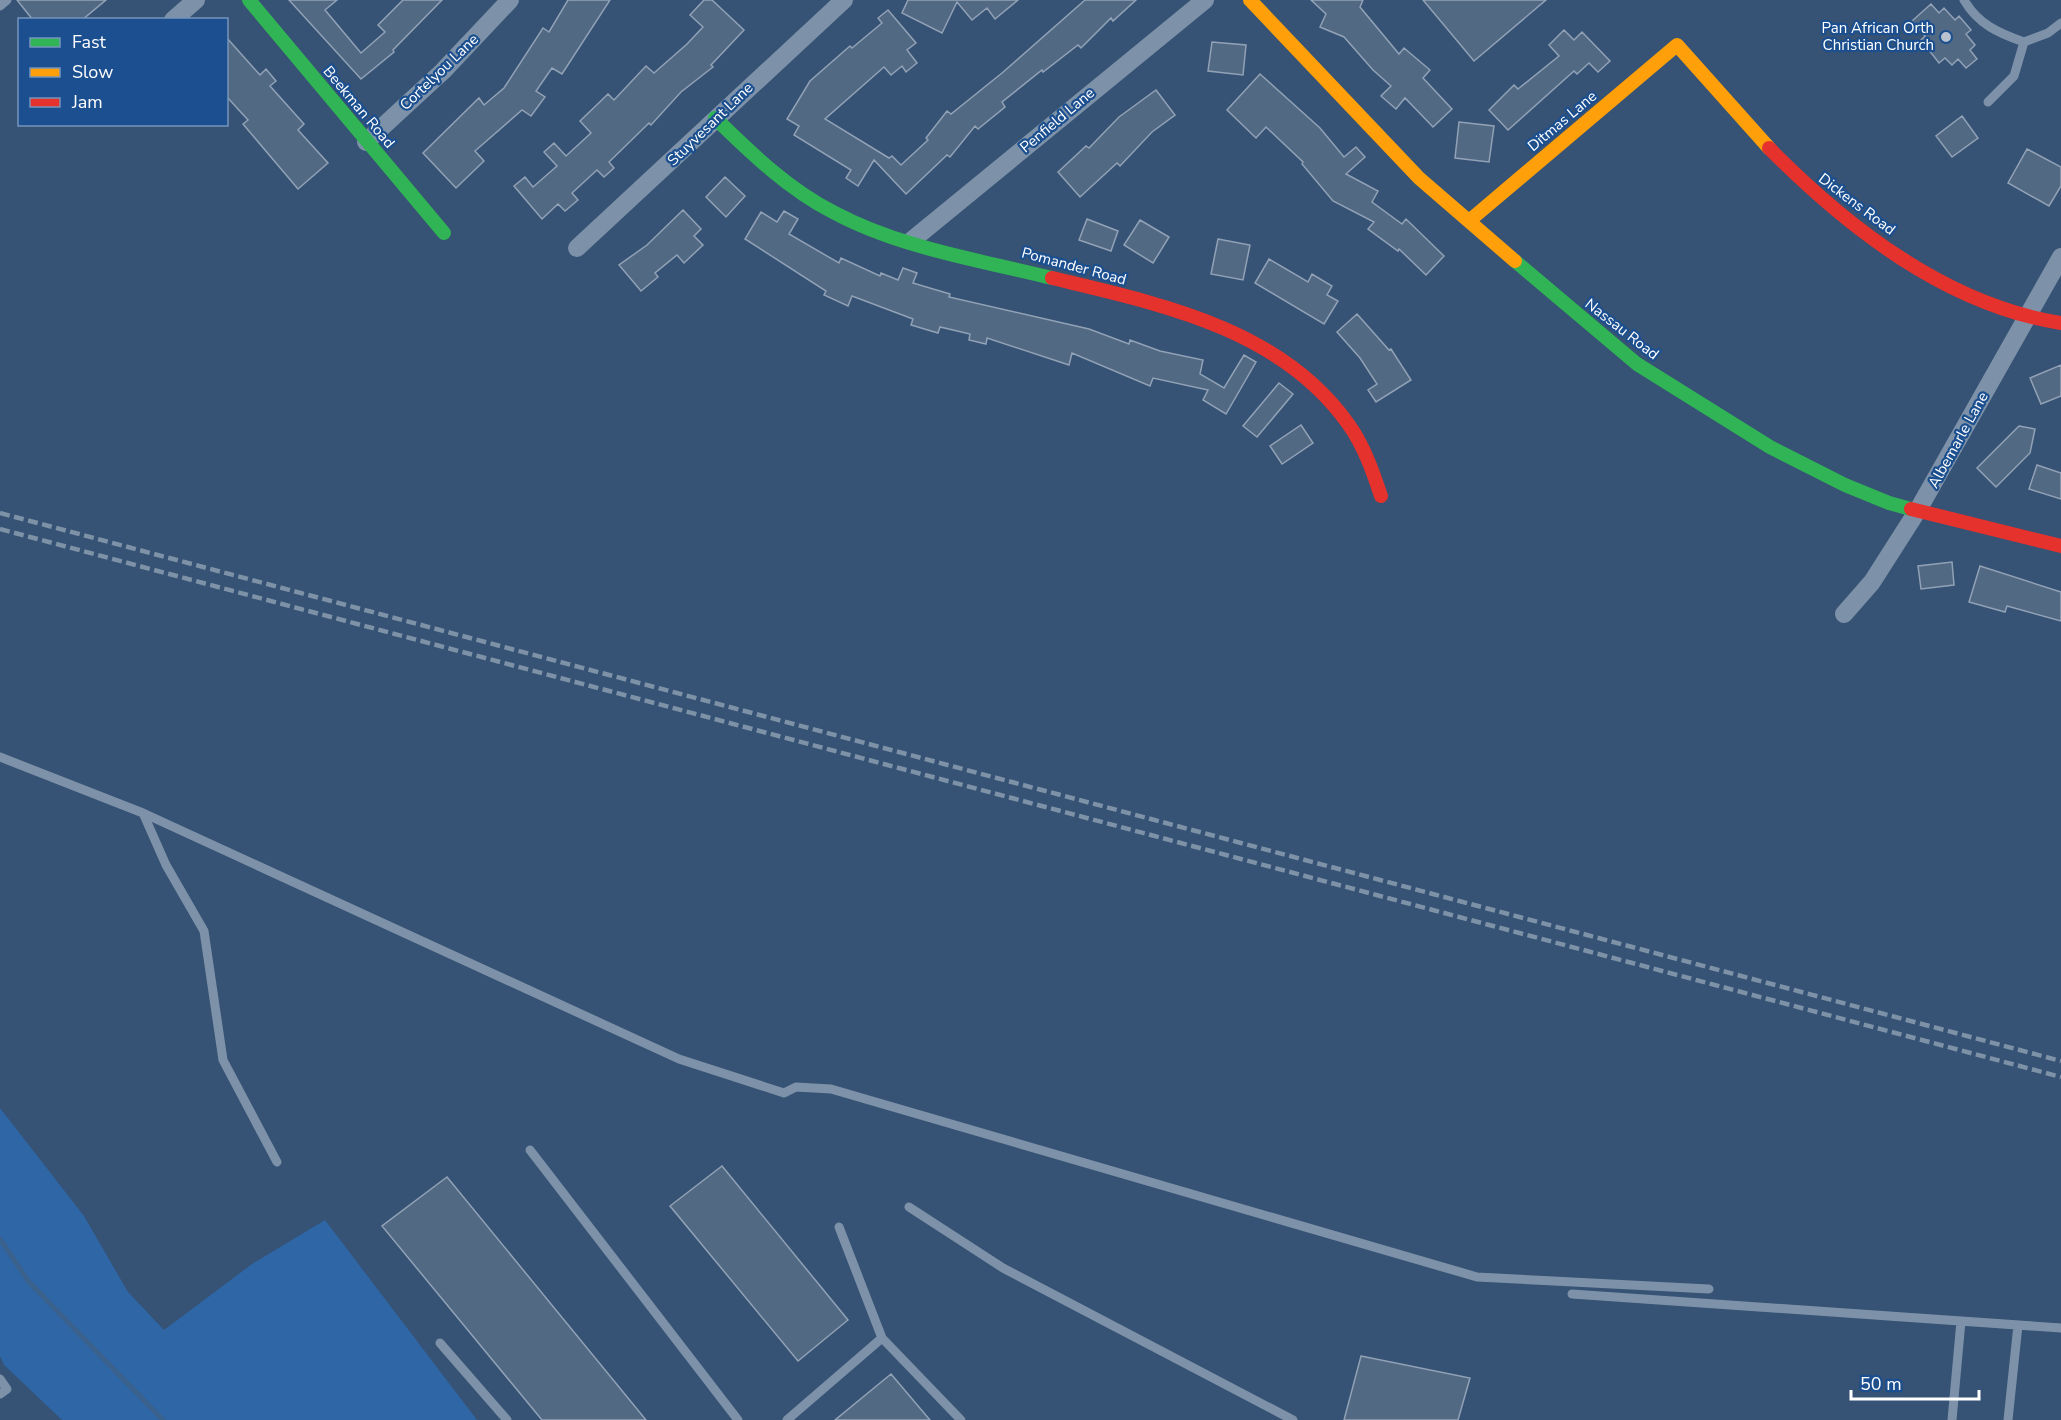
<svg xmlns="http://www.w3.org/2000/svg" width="2061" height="1420" font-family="'Nunito Sans',sans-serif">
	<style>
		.green { fill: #2f66a5 }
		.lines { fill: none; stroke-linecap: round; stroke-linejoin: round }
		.stream { stroke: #3b618d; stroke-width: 5 }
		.building { fill: #526984; stroke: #92a2b6; stroke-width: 1.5 }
		.lane { stroke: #7d92a8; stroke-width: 9 }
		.street { stroke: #7d92a8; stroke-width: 18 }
		.fast { stroke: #30b455; stroke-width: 14 }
		.slow { stroke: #ff9f0a; stroke-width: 14 }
		.jam { stroke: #e5322d; stroke-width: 14 }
		.rail { stroke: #7e92a7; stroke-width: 4.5; stroke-dasharray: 10 4.5; stroke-linecap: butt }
		.poi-dot { fill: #b9c2ce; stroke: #1b4f8f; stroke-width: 2 }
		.labels { text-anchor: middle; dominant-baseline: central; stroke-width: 4.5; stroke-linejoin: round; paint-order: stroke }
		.poi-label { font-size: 15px; fill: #fff; stroke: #1b4f8f; text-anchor: end }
		.street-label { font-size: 15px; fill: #fff; stroke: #1b4f8f }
	</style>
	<rect width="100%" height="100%" fill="#365274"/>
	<path class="green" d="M0 1108 84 1216 128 1292 164 1330 252 1264 325 1220 477 1420H62L4 1365 0 1356Z"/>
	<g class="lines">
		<path class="stream" d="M0 1239 29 1282 163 1420"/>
	</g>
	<path class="building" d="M17 0H106L82 20H33Z
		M289 0H337L325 10 361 53 385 32 378 25 403 0H442L393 50 394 52 361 79Z
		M568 0H610L562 74 552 68 536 91 545 97 531 116 522 110 475 151 484 161 456 188 423 153 479 98 484 105 504 88 543 28 549 32Z
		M704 0H712L744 30 711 65 713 67 681 92 651 125 649 123 609 162 614 168 604 177 597 170 572 193 578 200 565 211 558 204 542 219 514 186 525 177 533 187 557 166 544 152 554 143 566 156 591 133 580 121 608 94 614 100 646 66 654 73 687 44 703 27 690 15Z
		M908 0H1018L995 19 987 8 972 20 957 2 942 33 902 13Z
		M1085 0H1136L1113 21 1111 18 1081 48 1078 45 1043 72 1042 70 1002 102 1005 107 978 129 975 126 950 157 947 155 906 194 874 160 858 186 846 178 851 170 794 135 799 126 787 119 810 81 850 46 852 48 882 23 878 18 888 10 916 43 907 50 917 63 906 72 902 66 891 75 884 67 825 119 889 158 892 156 901 165 928 140 926 138 947 111 951 114 1002 73Z
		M1311 0H1363L1360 7 1399 54 1404 48 1430 70 1423 78 1452 109 1433 127 1405 98 1396 109 1381 96 1391 86 1373 70 1344 37 1320 27 1326 14Z
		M1423 0H1546L1474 61Z
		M1931 4 1939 13 1944 8 1955 20 1959 16 1971 30 1966 34 1975 45 1970 50 1977 59 1966 68 1958 59 1952 65 1945 58 1939 63 1921 40 1925 36 1912 21Z
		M1564 30 1574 40 1582 32 1610 61 1598 72 1589 63 1577 74 1574 71 1508 130 1489 110 1514 85 1518 89 1559 56 1549 45Z
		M226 37 260 75 266 69 276 81 270 86 304 124 298 130 328 163 298 189 243 124 248 120 226 96Z
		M1212 42 1246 45 1243 75 1208 71Z
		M1260 74 1320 128 1344 157 1356 147 1365 157 1346 174 1378 191 1372 202 1402 224 1406 219 1444 256 1426 275 1399 249 1398 251 1368 229 1374 222 1333 201 1302 164 1303 162 1266 127 1256 138 1227 110Z
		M1156 90 1175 115 1152 132 1120 166 1117 163 1080 197 1058 172 1086 146 1089 148 1119 117Z
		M1962 116 1978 138 1952 157 1936 136Z
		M1459 122 1494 126 1489 162 1455 158Z
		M2027 149 2061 167V186L2049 206 2008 183Z
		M725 177 745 196 726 217 706 197Z
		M683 210 701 229 694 236 703 245 684 263 677 255 655 273 658 277 641 291 619 265 647 245Z
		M784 211 798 219 789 234 839 263 841 258 880 276 881 273 898 280 903 268 917 273 913 283 950 294 949 297 1089 329 1129 344 1130 340 1160 351 1203 360 1200 374 1224 388 1244 355 1256 362 1226 414 1203 400 1208 390 1153 378 1150 386 1072 353 1069 365 987 338 986 344 969 340 970 334 940 327 938 333 911 325 913 319 852 296 848 306 824 295 826 291 745 239 761 212 777 222Z
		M1087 219 1118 231 1111 251 1079 240Z
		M1140 220 1169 237 1153 263 1124 245Z
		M1218 239 1250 245 1243 280 1211 274Z
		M1269 259 1308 282 1312 274 1332 286 1327 295 1338 301 1324 324 1255 283Z
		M1357 314 1389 350 1391 349 1411 380 1376 402 1368 390 1377 384 1360 358 1337 332Z
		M2061 365V396L2041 404 2030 378Z
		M1279 383 1293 394 1257 437 1243 426Z
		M1301 425 1313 443 1282 464 1270 446Z
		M2019 426 2035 429 2030 453 1996 487 1977 468Z
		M2037 465 2061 473V499L2029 489Z
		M1952 562 1954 585 1921 589 1918 566Z
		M1980 566 2061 592V621L2007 606 2005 612 1969 602Z
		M722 1166 848 1320 798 1361 670 1206Z
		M447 1177 646 1420H542L382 1226Z
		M1361 1356 1470 1378 1458 1420H1344Z
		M891 1374 930 1420H835Z"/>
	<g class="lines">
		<path class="lane" d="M1964 0C1978 24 1998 33 2024 42L2014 76 1988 102
			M0 6 7 0
			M2024 42 2048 33 2061 23
			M0 757 143 813 166 865 204 931 223 1060 277 1162
			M143 813 679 1059 784 1093 796 1087 831 1089 1477 1277 1709 1289
			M530 1150 738 1420
			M909 1207 1003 1268 1293 1420
			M839 1227 882 1338 961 1420
			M1572 1294 2061 1328
			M440 1343 507 1420
			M0 1379 7 1389 0 1394
			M787 1420 882 1338
			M1952 1420 1961 1321
			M2008 1420 2018 1325"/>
		<path class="street" d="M173 20 196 0
			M366 142 443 71 510 0
			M911 241 1205 0
			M577 248 844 0
			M1844 614 1872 582 1918 510 2061 257"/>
		<path class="fast" d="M249 0 444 233
			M715 118C751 153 788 189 833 212 900 248 979 260 1052 278
			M1515 261 1637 364 1770 447 1845 485 1889 503 1911 509"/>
		<path class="slow" d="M1250 0 1419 178 1515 261
			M1469 221 1677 45 1769 148"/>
		<path class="jam" d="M1769 148C1848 228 1947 305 2061 323
			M1052 278C1160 304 1281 328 1349 425 1364 446 1373 472 1381 496
			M1911 509 2061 546"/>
		<path class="rail" d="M0 513 2061 1061
			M0 529 2061 1077"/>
	</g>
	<circle class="poi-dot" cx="1946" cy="37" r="6"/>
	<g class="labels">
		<g class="poi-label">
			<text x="1934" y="28">Pan African Orth<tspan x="1934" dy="17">Christian Church</tspan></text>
		</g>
		<g class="street-label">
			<text transform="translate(439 72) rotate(-44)">Cortelyou Lane</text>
			<text transform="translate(359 107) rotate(50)">Beekman Road</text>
			<text transform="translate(1057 120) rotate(-40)">Penfield Lane</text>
			<text transform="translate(1562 121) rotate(-40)">Ditmas Lane</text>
			<text transform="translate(710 124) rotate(-44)">Stuyvesant Lane</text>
			<text transform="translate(1857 204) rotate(37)">Dickens Road</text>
			<text transform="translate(1074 266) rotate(15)">Pomander Road</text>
			<text transform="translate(1622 329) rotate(38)">Nassau Road</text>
			<text transform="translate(1958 440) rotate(-61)">Albemarle Lane</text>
		</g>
	</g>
	<rect x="18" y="18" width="210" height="108" fill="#1b4f8f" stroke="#7695bc" stroke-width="1.5"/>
	<rect x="30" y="38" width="30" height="9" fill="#30b455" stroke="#7695bc" stroke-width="1.5"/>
	<text x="72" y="48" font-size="18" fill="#ffffff">Fast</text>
	<rect x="30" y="68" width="30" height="9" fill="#ff9f0a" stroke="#7695bc" stroke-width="1.5"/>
	<text x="72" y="78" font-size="18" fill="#ffffff">Slow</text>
	<rect x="30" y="98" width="30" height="9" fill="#e5322d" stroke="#7695bc" stroke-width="1.5"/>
	<text x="72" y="108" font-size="18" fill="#ffffff">Jam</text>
	<path d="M1851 1390v9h128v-9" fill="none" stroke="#ffffff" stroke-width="3"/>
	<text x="1860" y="1390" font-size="18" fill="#ffffff" stroke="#1b4f8f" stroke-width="4.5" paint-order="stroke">50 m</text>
</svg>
